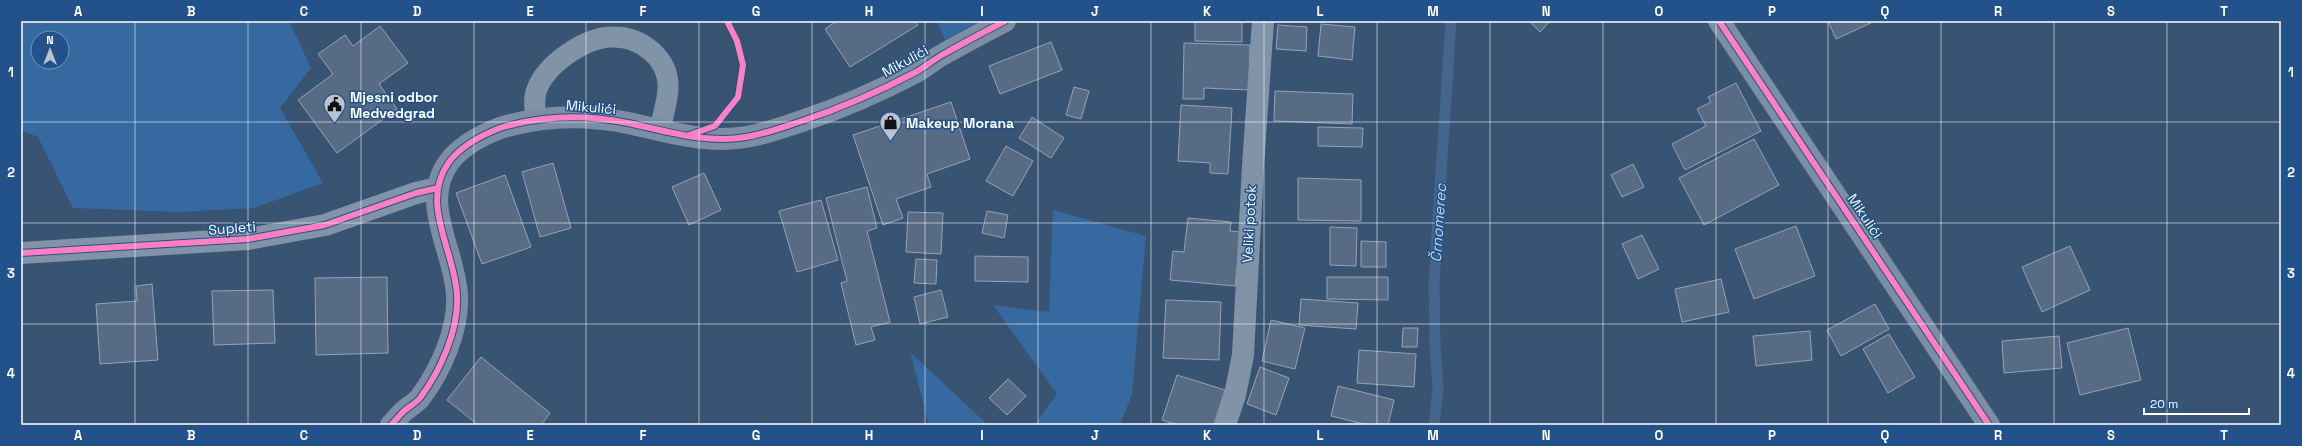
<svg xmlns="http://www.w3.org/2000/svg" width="2302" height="446" font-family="'Space Grotesk',sans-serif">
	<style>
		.green { fill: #36699f; fill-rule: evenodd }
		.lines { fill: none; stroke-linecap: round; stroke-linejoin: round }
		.stream { stroke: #44668c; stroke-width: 11 }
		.building { fill: #576c84; stroke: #94a3b5 }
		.lane { stroke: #8093a7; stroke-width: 21 }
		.street { stroke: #8093a7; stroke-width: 22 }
		.secondary { stroke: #7b8ea3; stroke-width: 22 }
		.cycleway-casing { stroke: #225289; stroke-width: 8 }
		.cycleway { stroke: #ff80c0; stroke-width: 6 }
		.grid { fill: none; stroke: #fff; stroke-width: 1; stroke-opacity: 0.55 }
		.labels { text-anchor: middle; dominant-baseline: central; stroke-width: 3; stroke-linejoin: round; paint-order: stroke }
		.street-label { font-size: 14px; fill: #fff; stroke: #225289 }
		.poi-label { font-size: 14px; font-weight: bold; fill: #fff; stroke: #225289; text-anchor: start }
		.water-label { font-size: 15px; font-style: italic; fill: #bad5f1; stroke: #225289 }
		.neatline { fill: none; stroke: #fff; stroke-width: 1.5 }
		.grid-label { font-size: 13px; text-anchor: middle; font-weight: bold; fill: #fff }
	</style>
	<rect width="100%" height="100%" fill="#395372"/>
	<path class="green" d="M21 21H289L311 68 280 108 323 183 254 208 180 212 73 208 38 137 21 130ZM38 38H62V62H38Z
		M937 21H980L945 40Z
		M1053 210 1146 236 1132 394 1120 425H1034L1057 394 993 305 1049 312Z
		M910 352 988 425H929Z"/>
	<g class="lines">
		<path class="stream" d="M1434 425 1438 389 1435 345 1434 281 1451 21"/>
	</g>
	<path class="building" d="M837 21H915L918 25 850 67 825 29Z
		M1195 21H1242V42L1195 41Z
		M1529 21H1550L1540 32Z
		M1828 21H1875L1836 39Z
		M1321 24 1355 27 1352 60 1318 56Z
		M1278 25 1307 27 1306 51 1276 49Z
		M380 26 408 63 379 84 397 109 337 153 298 100 333 74 318 54 345 35 353 46Z
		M1051 42 1062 70 1000 94 989 66Z
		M1184 43 1250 45 1249 90 1204 88V99H1183Z
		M1736 83 1761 131 1685 170 1672 144 1706 126 1697 109 1711 102 1708 97Z
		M1074 87 1089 91 1081 119 1066 115Z
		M1275 91 1353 94 1352 124 1274 121Z
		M951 102 970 159 927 174 931 187 896 199 903 218 883 225 853 135Z
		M1181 105 1232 108 1228 174 1210 173V163L1178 161Z
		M1032 117 1064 138 1051 158 1019 138Z
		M1318 127 1363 128 1362 147 1318 146Z
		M1754 139 1779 185 1704 225 1679 178Z
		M1006 146 1033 161 1013 196 986 181Z
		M553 163 571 228 540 237 522 172Z
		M1633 164 1644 187 1622 197 1611 175Z
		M704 173 721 210 689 225 672 187Z
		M505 175 531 247 482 264 456 193Z
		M1298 178 1361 180V221L1298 220Z
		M867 187 877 228 867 231 890 322 871 327 875 340 856 345 841 283 847 281 826 198Z
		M821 200 838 260 797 272 779 211Z
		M987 211 1008 215 1004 238 982 233Z
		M908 212 943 213 941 254 906 252Z
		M1188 218 1231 222 1230 231 1241 232 1235 286 1170 280 1173 251 1184 252Z
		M1796 226 1815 276 1754 299 1735 249Z
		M1330 227 1357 228 1356 266 1330 265Z
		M1642 235 1659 269 1638 279 1622 244Z
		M1361 241 1386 242V267H1361Z
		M2070 246 2090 290 2042 312 2022 267Z
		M975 256 1028 257V282L975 281Z
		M916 259 937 260 936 284 914 283Z
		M387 277 388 353 316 355 315 278Z
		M1327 277H1388V300L1327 299Z
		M1721 279 1729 312 1682 322 1675 289Z
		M152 284 158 360 100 364 96 304 137 301 136 286Z
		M273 290 275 343 214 345 212 291Z
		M941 290 948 317 920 324 914 297Z
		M1301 299 1358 303 1356 329 1299 325Z
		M1166 300 1221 302 1219 360 1163 358Z
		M1875 304 1889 329 1841 356 1827 330Z
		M1271 320 1305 328 1295 369 1262 361Z
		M1403 328H1418L1417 347H1402Z
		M2128 328 2141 380 2080 395 2067 343Z
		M1810 331 1812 360 1756 366 1753 336Z
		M1889 334 1915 377 1888 393 1863 349Z
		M2059 336 2062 368 2004 373 2002 341Z
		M1359 350 1416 354 1414 387 1357 383Z
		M481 357 550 413 541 425H478L447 400Z
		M1260 367 1289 378 1276 415 1247 404Z
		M1177 375 1225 390 1214 425H1179L1162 420Z
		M1008 379 1026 396 1007 415 989 398Z
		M1338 386 1394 400 1388 425H1367L1331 416Z"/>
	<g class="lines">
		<path class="lane" d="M536 119C535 109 533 98 537 89 547 63 587 36 614 37 642 37 669 59 668 88 668 101 662 117 660 130"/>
		<path class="street" d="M21 253 248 239 325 225 416 193 438 188
			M1225 425 1235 395 1243 355 1253 166 1263 21"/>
		<path class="secondary" d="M1719 21 1989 425
			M391 425C395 421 399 416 403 412 408 407 416 403 420 398 441 370 459 329 457 295 455 251 419 203 449 162 461 146 482 135 500 128 543 115 584 114 628 123 666 131 706 144 746 137 765 134 783 127 802 121 841 108 880 91 916 72 925 67 933 60 942 55 963 43 984 32 1005 21"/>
		<defs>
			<path id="cycleway" d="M1719 21 1989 425
				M689 135 715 126 738 97 743 65 737 41 727 21
				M21 253 248 239 325 225 416 193 438 188
				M391 425C395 421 399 416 403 412 408 407 416 403 420 398 441 370 459 329 457 295 455 251 419 203 449 162 461 146 482 135 500 128 543 115 584 114 628 123 666 131 706 144 746 137 765 134 783 127 802 121 841 108 880 91 916 72 925 67 933 60 942 55 963 43 984 32 1005 21"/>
		</defs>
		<use href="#cycleway" class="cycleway-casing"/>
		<use href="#cycleway" class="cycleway"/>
	</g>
	<path class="grid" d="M135 21V425M248 21V425M361 21V425M474 21V425M586 21V425M699 21V425M812 21V425M925 21V425M1038 21V425M1151 21V425M1264 21V425M1377 21V425M1490 21V425M1603 21V425M1716 21V425M1828 21V425M1941 21V425M2054 21V425M2167 21V425M21 122H2281M21 223H2281M21 324H2281"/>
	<defs>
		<symbol id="civic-pin" viewBox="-11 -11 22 30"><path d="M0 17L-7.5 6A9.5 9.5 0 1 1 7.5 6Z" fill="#bac3ce" stroke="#225289"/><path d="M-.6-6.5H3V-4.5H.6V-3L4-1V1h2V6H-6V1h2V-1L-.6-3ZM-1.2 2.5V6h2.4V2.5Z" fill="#111"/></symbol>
		<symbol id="shop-pin" viewBox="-11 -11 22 30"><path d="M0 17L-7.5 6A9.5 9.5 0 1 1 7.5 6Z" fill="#bac3ce" stroke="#225289"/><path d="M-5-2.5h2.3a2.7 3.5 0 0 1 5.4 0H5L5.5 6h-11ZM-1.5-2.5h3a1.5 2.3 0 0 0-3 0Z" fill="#111"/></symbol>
	</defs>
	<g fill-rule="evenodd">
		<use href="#civic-pin" x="322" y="92" width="25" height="34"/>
		<use href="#shop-pin" x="878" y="110" width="25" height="34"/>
	</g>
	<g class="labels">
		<g class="street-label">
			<text transform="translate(905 61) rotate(-29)">Mikulići</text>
			<text transform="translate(591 107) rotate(5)">Mikulići</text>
			<text transform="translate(1865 216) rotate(56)">Mikulići</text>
			<text transform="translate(1249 224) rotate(-87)">Veliki potok</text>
			<text transform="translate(232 228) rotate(-5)">Supleti</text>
		</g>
		<g class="poi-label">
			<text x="350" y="97">Mjesni odbor<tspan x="350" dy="16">Medvedgrad</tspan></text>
			<text x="906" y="123">Makeup Morana</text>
		</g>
		<g class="water-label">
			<text transform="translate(1438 223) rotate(-86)">Črnomerec</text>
		</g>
	</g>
	<rect width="2302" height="446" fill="none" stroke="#225289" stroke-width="44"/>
	<g transform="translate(50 50)"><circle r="19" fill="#225289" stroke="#7a97b8"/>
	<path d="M0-3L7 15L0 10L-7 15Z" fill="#bac3ce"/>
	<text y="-6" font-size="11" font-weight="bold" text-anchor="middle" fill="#ffffff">N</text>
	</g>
	<path d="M2144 408v6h105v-6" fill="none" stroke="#ffffff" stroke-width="2"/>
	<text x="2150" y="408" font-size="12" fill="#ffffff" stroke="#225289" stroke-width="3" paint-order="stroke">20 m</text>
	<rect x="22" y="22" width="2258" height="402" class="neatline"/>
	<g class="grid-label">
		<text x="78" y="16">A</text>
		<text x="191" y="16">B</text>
		<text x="304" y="16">C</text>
		<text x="417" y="16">D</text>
		<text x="530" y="16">E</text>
		<text x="643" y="16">F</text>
		<text x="756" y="16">G</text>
		<text x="869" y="16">H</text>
		<text x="982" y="16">I</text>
		<text x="1095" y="16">J</text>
		<text x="1207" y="16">K</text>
		<text x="1320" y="16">L</text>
		<text x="1433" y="16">M</text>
		<text x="1546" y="16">N</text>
		<text x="1659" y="16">O</text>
		<text x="1772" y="16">P</text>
		<text x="1885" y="16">Q</text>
		<text x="1998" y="16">R</text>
		<text x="2111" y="16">S</text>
		<text x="2224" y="16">T</text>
		<text x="11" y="77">1</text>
		<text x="2291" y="77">1</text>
		<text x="11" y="177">2</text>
		<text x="2291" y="177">2</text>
		<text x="11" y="278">3</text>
		<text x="2291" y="278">3</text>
		<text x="11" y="378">4</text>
		<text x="2291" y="378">4</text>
		<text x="78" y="440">A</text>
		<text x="191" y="440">B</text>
		<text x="304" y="440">C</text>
		<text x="417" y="440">D</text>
		<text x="530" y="440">E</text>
		<text x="643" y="440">F</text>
		<text x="756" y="440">G</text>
		<text x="869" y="440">H</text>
		<text x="982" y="440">I</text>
		<text x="1095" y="440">J</text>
		<text x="1207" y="440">K</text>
		<text x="1320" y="440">L</text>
		<text x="1433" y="440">M</text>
		<text x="1546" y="440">N</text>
		<text x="1659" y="440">O</text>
		<text x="1772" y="440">P</text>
		<text x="1885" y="440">Q</text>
		<text x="1998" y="440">R</text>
		<text x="2111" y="440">S</text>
		<text x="2224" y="440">T</text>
	</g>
</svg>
